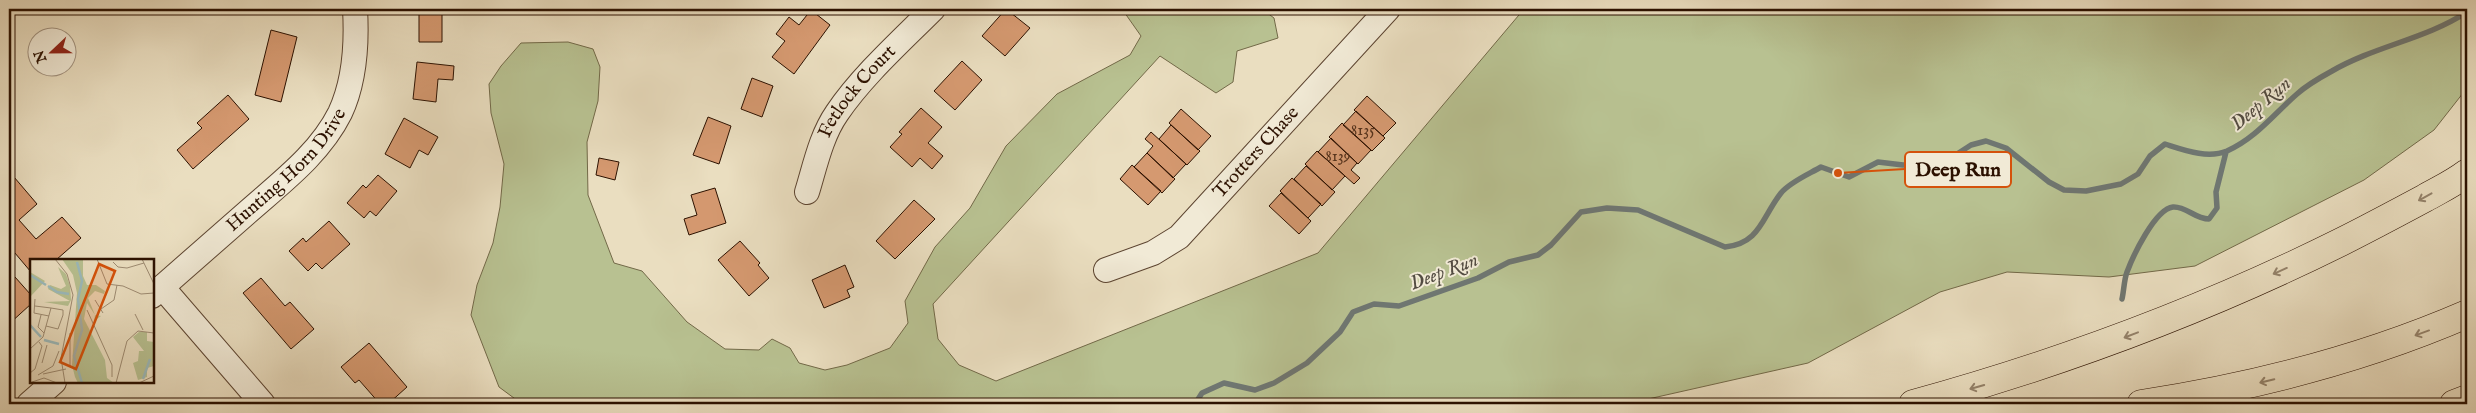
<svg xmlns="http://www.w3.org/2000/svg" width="2476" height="413" font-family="'IM FELL English',serif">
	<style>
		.green { fill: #b8c191; stroke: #726948 }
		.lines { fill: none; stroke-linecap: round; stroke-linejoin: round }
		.stream { stroke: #6f7671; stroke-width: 5.5 }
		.building { fill: #d59970; stroke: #2c1100 }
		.street-casing { stroke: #5c4430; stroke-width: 26 }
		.highway-casing { stroke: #2c1100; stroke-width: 29 }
		.street { stroke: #f1ead6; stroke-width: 24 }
		.highway { stroke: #eadec0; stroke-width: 28 }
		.oneway { stroke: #94826a }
		.labels { text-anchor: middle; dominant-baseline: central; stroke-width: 4; stroke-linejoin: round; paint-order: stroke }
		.number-label { font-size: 16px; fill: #56331c }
		.street-label { font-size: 19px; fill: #2c1100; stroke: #f1ead6 }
		.water-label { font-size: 20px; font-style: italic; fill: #534c42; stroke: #f1ead6 }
		.inset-river { fill: none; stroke: #9bbabc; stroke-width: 2.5 }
		.inset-road { fill: none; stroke: #9e8c73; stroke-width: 1 }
		.view { fill: #d5520b; fill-opacity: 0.15; stroke: #d5520b; stroke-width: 2.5 }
		.inset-edge { fill: none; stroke: #2c1100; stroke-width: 2.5 }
		.leader { fill: none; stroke: #d5520b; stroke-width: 2 }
		.callout-dot { fill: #d5520b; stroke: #f1ead6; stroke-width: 2 }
		.callout { fill: #f1ead6; stroke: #d5520b; stroke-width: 2 }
		.callout-label { font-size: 20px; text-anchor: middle; font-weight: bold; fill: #2c1100 }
	</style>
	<rect width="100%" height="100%" fill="#eadec0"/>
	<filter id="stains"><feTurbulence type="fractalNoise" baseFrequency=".004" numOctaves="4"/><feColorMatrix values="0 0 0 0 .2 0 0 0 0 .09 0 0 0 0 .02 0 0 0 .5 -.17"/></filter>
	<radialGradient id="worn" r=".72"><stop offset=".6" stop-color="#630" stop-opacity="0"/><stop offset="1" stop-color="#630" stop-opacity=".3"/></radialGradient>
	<path class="green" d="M1122 9H1262L1274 18 1278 38 1237 51 1233 82 1216 93 1160 56 933 304 938 339 959 365 996 381 1318 253 1524 9H2467V88L2434 130 2364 180 2195 266 2109 277 2007 272 1940 292 1808 363 1626 404H522L499 387 471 315 477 285 493 243 500 207 504 164 491 113 489 84 501 66 521 43 568 42 593 49 600 67 598 101 587 142 588 195 614 263 642 271 687 322 725 349 759 350 772 339 790 348 799 363 825 370 847 365 890 348 908 323 905 301 935 247 970 208 1006 146 1057 94 1130 55 1141 36Z"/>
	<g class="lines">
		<path class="stream" d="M2122 299C2124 290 2124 280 2127 272 2133 256 2155 209 2173 207 2186 206 2195 219 2209 219L2217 208 2216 192 2226 152
			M1195 404 1202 393 1224 383 1255 390 1274 383 1307 363 1340 332 1353 312 1374 304 1399 306 1478 278 1509 262 1538 255 1551 245 1581 212 1607 208 1638 210 1725 247C1760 244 1762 217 1781 193 1790 182 1809 174 1821 167L1849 177 1878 162 1903 165 1930 164 1954 156 1971 145 1986 141 2006 148 2049 182 2064 190 2086 191 2121 184 2138 174 2150 156 2165 144C2184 150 2207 159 2227 151 2256 138 2274 114 2297 94 2307 85 2321 77 2332 71 2375 46 2426 39 2467 12"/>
	</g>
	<path class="building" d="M419 9H442V42H419Z
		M1006 9 1030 28 1005 56 982 36Z
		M811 10 830 25 794 74 772 57 785 41 776 34 789 17 799 25Z
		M271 30 297 37 281 102 255 95Z
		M962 61 982 80 955 110 934 91Z
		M417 62 454 66 453 80 438 79 436 102 413 99Z
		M752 78 773 86 762 117 741 109Z
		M228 95 249 119 193 169 177 150 202 128 197 123Z
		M1367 96 1396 123 1383 136 1354 110Z
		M921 108 942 127 928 143 943 156 932 169 920 158 912 167 890 147 902 134 899 132Z
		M1181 109 1211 136 1198 150 1169 123Z
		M1356 111 1385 138 1372 151 1343 125Z
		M708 117 731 126 719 164 693 155Z
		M404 118 438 137 428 155 419 150 410 168 385 154Z
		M1342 123 1371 150 1358 164 1329 137Z
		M1171 125 1200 151 1187 165 1159 139Z
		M1151 132 1186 164 1173 178 1147 153 1153 146 1145 139Z
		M1331 138 1357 163 1351 170 1360 178 1354 184 1318 152Z
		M1317 151 1345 176 1332 190 1305 164Z
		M1147 153 1175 179 1162 193 1134 167Z
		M599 158 619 162 615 180 596 175Z
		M1132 165 1161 191 1148 205 1120 179Z
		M1306 166 1335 192 1322 206 1294 179Z
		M378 175 397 191 376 216 370 211 364 218 347 203 363 185 366 188Z
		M14 177 37 204 19 220 36 239 62 217 81 238 56 260H31V272L9 246V181Z
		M1292 178 1321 204 1308 218 1280 191Z
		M715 188 726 223 689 235 684 219 697 215 691 195Z
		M1281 193 1311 221 1299 234 1269 206Z
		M914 200 935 219 895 259 876 241Z
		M329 221 350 244 322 269 316 263 308 271 289 251 303 238 306 242Z
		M740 241 760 263 758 265 769 278 749 296 718 260Z
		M845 265 854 287 847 290 850 297 824 308 812 280Z
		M15 277 31 295V304L9 324V283Z
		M261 278 285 306 290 302 314 329 291 349 243 293Z
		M369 343 407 387 388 404H380L359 380 355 383 341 367Z"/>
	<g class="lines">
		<defs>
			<g id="street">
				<path id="s1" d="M807 192C815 166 821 136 837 113 862 76 901 41 933 9"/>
				<path id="s2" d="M1106 270 1153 253 1179 237 1388 9"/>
				<path d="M162 287 263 404"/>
				<path id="s3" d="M152 296C185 267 217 239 250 210 283 181 320 153 340 113 355 81 357 43 355 9"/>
				<path d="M29 404 54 382"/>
			</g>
			<path id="highway" d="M1913 404C2062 363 2202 311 2341 242 2369 228 2397 213 2425 198 2439 190 2454 183 2467 173
				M2141 404C2253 387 2363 359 2467 314
				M2454 404 2467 399"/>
		</defs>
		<use href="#street" class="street-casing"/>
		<use href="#highway" class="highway-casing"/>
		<use href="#street" class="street"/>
		<use href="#highway" class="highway"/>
	</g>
	<defs><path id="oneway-shaft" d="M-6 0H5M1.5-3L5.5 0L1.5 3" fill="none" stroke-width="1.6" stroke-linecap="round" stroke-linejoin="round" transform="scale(1.25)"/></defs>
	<g class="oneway">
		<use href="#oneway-shaft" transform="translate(2425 197) rotate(151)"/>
		<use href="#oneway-shaft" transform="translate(2280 271) rotate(156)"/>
		<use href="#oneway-shaft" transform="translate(2422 333) rotate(160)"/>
		<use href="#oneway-shaft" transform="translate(2131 335) rotate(159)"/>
		<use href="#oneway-shaft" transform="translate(2267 381) rotate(167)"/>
		<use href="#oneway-shaft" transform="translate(1977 387) rotate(164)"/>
	</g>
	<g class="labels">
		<g class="number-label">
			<text x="1363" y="131">8135</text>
			<text x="1338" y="157">8139</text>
		</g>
		<g class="street-label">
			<text stroke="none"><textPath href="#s1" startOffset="114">Fetlock Court</textPath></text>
			<text stroke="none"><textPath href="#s2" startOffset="195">Trotters Chase</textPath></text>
			<text stroke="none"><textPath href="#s3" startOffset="185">Hunting Horn Drive</textPath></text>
		</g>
		<g class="water-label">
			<text transform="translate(2261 104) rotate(-40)">Deep Run</text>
			<text transform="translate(1444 272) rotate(-21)">Deep Run</text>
		</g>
	</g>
	<g transform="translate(30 259)">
		<rect width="124" height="124" fill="#eadec0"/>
		<path d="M32 0H53V17L57 26H66L75 32 74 35 65 32 58 39 65 56 71 57 64 62 65 56 57 44 54 60 75 101 77 119 84 124H48L45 118 42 106 47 34 43 16ZM28 8 36 15 40 27 41 41 38 47 14 43 40 42 18 30 20 26 31 30 36 27ZM0 13 15 22 1 37V22ZM109 73H117V82L124 83V107L117 109V118L108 121 103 104 108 102 109 92H114L103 78Z" fill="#b8c191"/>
		<path class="inset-river" d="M47 3 52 22 48 40 52 71 44 97 52 124M0 16 16 26M18 27 27 33 39 35M0 66 11 78M14 81 29 85M113 120 120 100"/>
		<path class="inset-road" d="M25 0 37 15 43 36 31 99 35 124M67 0 77 25 93 27 111 35 124 34M112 0 124 25M83 3 88 8 97 9 114 4M5 40 4 54 19 57M65 41 73 54M71 50 84 41 87 26M57 51 82 106V118M105 55 113 71M11 56 8 68 14 74M16 67 28 70 33 56V51L21 49M0 90 13 78 21 49 5 47M12 104 17 86M40 108V74M0 114 5 110 12 87 9 83M13 115 36 110M8 116 23 107 29 92M2 123 14 119 27 124M86 124 97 82 108 72 124 74M109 124 124 117"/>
		<path class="view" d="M69 5 85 12 46 110 30 103Z"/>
		<rect width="124" height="124" class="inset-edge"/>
	</g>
	<path class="leader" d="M1838 173L1905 169"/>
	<circle class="callout-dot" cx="1838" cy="173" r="5"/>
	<rect class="callout" x="1905" y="152" width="106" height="35" rx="5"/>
	<g class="callout-label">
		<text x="1958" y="176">Deep Run</text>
	</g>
	<rect width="2476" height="413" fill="none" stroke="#eadec0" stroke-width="30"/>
	<rect x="10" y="10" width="2456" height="393" fill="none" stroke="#2c1100" stroke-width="2.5"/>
	<rect x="15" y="15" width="2446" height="383" fill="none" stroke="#2c1100"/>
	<g transform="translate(52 52) rotate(248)"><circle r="24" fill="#f1ead6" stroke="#a29380"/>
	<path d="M0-4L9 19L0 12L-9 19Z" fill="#8f2418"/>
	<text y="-8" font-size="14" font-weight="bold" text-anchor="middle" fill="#2c1100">N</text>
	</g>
	<rect width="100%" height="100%" filter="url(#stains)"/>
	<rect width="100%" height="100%" fill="url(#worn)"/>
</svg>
